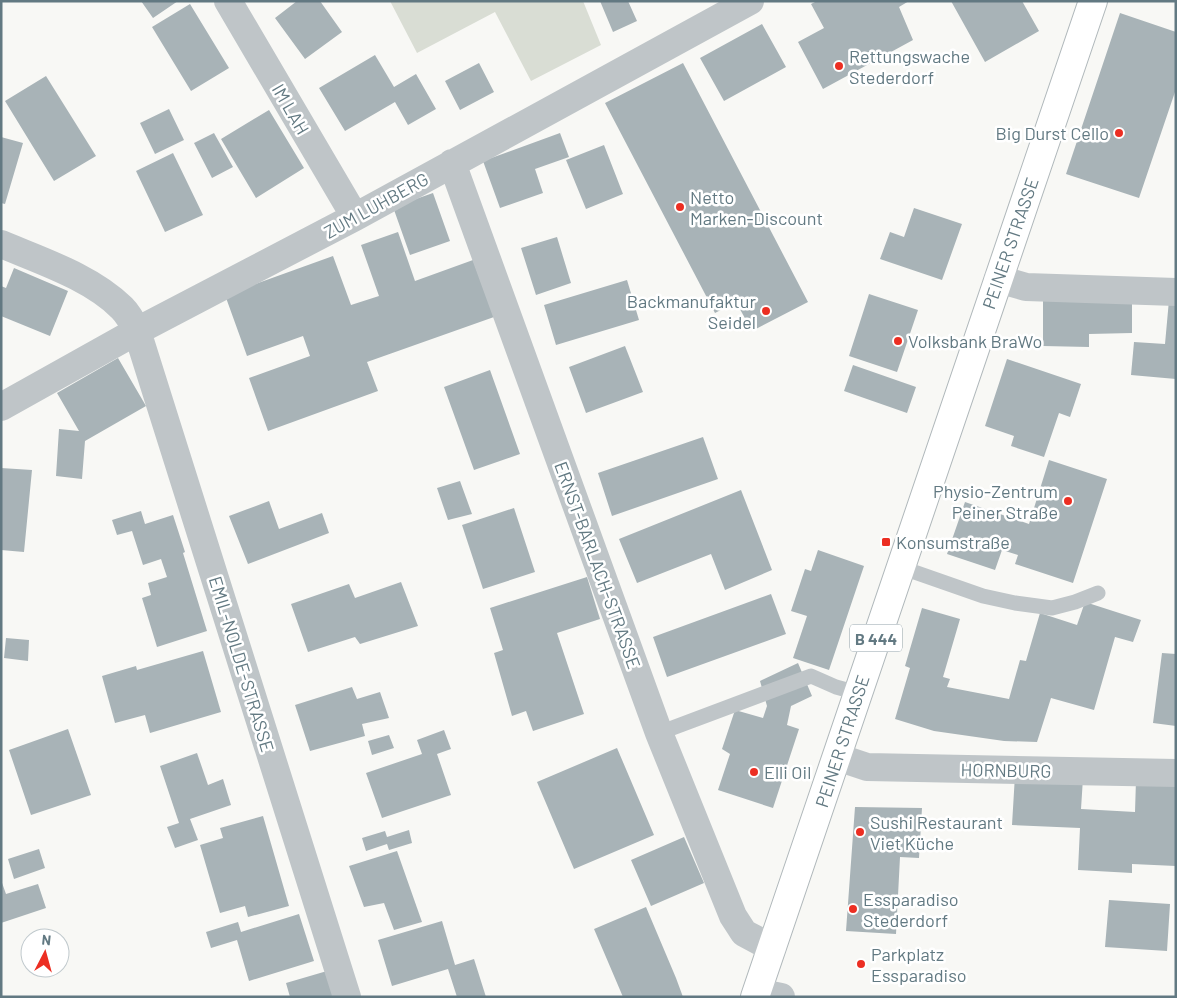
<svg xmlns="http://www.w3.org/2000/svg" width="1177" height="998" font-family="Barlow,sans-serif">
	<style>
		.green { fill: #d9ddd4 }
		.building { fill: #a8b3b7 }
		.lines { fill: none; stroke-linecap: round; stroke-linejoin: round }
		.primary-casing { stroke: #b0b8bb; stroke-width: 30 }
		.service { stroke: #bfc5c8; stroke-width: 15 }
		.minor { stroke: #bfc5c8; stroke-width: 28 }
		.primary { stroke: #fff; stroke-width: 28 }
		.poi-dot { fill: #ec2e22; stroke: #fff; stroke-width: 2 }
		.labels { text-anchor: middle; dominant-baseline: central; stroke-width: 5; stroke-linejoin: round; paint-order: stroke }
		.shield { fill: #fff; stroke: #91a1a8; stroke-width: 1 }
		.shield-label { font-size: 16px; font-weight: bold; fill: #627982 }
		.poi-label { font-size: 18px; fill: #627982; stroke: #fff; text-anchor: start }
		.street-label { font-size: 18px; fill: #627982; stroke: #fff }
	</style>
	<rect width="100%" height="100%" fill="#f8f8f5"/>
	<path class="green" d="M390 1H583L601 45 531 81 495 12 417 53Z"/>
	<path class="building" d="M141 1H178L153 18Z
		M297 1H320L342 32 305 59 275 18Z
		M600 1H628L637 21 613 32Z
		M817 1H909L899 7 913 40 823 89 798 42 824 28 811 4Z
		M951 1H1022L1039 31 985 62Z
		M190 4 229 68 191 91 152 27Z
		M1120 13 1176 32V89L1139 198 1066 174Z
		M762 24 786 67 724 101 700 58Z
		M375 55 394 87 416 74 436 109 408 125 395 102 345 131 319 88Z
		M479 63 494 92 460 110 445 81Z
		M683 63 808 302 752 331 736 302 715 313 605 103Z
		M46 76 96 156 54 181 5 101Z
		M169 109 184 140 155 154 140 123Z
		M269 110 304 168 256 198 221 139Z
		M214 133 233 167 212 178 194 143Z
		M560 133 569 157 535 169 543 193 500 208 483 161Z
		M1 137 23 143 5 204 1 203Z
		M604 145 623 194 586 209 566 160Z
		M173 153 203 215 165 232 136 171Z
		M433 193 450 241 410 255 393 207Z
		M914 208 962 224 942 280 880 259 890 232 904 237Z
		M398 232 415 281 473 260 494 317 367 362 378 391 268 431 249 378 310 356 303 336 247 356 225 295 333 256 351 305 379 296 361 245Z
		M557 237 571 283 536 295 521 248Z
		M14 268 68 291 50 336 1 316V286L6 288Z
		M627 280 639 320 556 345 544 305Z
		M869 294 918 310 897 372 849 356Z
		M1043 300 1132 301V333L1089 334V347L1043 346Z
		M1169 300 1176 301V379L1131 375 1134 342 1165 344Z
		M625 346 643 392 586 413 569 367Z
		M118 358 146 406 85 441 82 479 56 476 59 429 79 431 57 393Z
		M1007 359 1081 384 1070 417 1059 413 1044 457 1011 446 1014 436 985 426Z
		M853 365 916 387 907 413 844 391Z
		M490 370 520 454 474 470 444 387Z
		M703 437 718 479 612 516 598 473Z
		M1049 460 1107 479 1073 583 1015 564 1018 555 1002 550 995 570 947 554 965 502 1029 524Z
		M1 468 32 470 24 552 1 550Z
		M460 481 472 514 448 520 437 488Z
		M741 490 772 570 725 590 711 554 637 583 619 539Z
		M269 501 279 529 322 513 329 533 248 564 229 516Z
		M514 508 535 572 483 589 462 525Z
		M141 511 145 524 173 515 185 552 183 553 207 631 157 647 142 598 151 595 148 583 167 577 161 559 143 565 132 531 117 535 112 520Z
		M818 550 864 566 829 670 793 658 807 616 791 611 805 569 811 571Z
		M587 577 600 619 557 633 584 714 533 731 526 711 512 716 494 653 503 650 490 608Z
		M401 582 418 626 360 644 355 637 308 652 291 604 349 584 355 598Z
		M771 594 786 634 667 677 653 637Z
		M1085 602 1141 620 1133 642 1115 637 1094 710 1051 698 1037 742 1004 741 934 731 895 719 910 668 905 666 922 608 960 619 943 677 950 679 947 687 1009 699 1020 660 1026 661 1040 613 1077 625Z
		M6 638 29 640 28 661 4 658Z
		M203 651 221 712 150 733 145 715 115 723 102 676 136 666 137 670Z
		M1162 653 1176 654V726L1153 723Z
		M798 663 812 696 791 706 787 725 799 729 773 808 718 790 730 754 722 749 735 710 763 718 767 706 760 681Z
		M352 687 357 699 380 692 389 718 362 724 365 736 310 751 295 705Z
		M68 729 91 795 31 815 9 750Z
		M444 730 451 749 437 754 451 795 382 818 366 773 422 754 417 740Z
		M389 735 394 748 372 755 368 741Z
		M617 748 654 835 574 869 537 782Z
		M197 753 208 785 223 779 231 805 190 819 198 840 175 848 167 827 179 823 160 766Z
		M1015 775 1083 778 1081 809 1135 812 1136 780 1176 783V866L1132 864V873L1078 870 1080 828 1012 825Z
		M855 807 922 808 919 858 900 857 896 934 846 931Z
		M263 816 289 906 248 917 245 906 220 913 200 845 223 838 220 828Z
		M409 830 412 843 389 850 387 844 366 851 362 838 385 831 387 837Z
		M684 837 704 883 651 906 631 860Z
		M39 849 45 868 14 879 8 859Z
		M397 851 422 922 394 930 384 903 364 907 349 866Z
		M1 880 6 894 38 884 46 908 1 923Z
		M1109 900 1170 904 1167 951 1105 947Z
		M646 907 676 978 683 997H623L594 929Z
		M299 914 314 961 249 981 237 940 211 948 206 932 238 922 241 932Z
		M442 921 455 965 474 959 486 997H457L448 969 392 986 378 940Z
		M327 971 334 995 329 997H290L286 983Z"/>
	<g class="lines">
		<defs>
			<path id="primary" d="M755 997 1093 1"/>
		</defs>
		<use href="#primary" class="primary-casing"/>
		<path class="service" d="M900 567 983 596 1015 603 1052 608 1075 602 1098 593
			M659 733 811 676 836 687 858 693"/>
		<path class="minor" d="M228 1 355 217
			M452 163 659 733 733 916 744 933 772 948
			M1 244C41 261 91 277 122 308 128 314 133 323 137 331L347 997
			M998 279 1026 287 1176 292
			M1 407 137 331 355 217 750 1
			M837 757 867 767 1176 773
			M757 992 781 997"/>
		<use href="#primary" class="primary"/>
	</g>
	<g class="poi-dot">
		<circle cx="839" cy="66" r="5"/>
		<circle cx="1119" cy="133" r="5"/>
		<circle cx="680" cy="207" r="5"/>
		<circle cx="766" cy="311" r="5"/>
		<circle cx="898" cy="341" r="5"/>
		<circle cx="1068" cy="501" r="5"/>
		<rect x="881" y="537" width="10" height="10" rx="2.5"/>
		<circle cx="754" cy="772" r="5"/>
		<circle cx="860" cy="832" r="5"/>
		<circle cx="853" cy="909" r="5"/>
		<circle cx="861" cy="964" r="5"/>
	</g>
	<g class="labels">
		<rect class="shield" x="850" y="624.5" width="52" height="27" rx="4"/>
		<g class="shield-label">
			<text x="876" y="638">B 444</text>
		</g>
		<g class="poi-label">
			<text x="849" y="56">Rettungswache<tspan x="849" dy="21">Stederdorf</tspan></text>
			<text x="1109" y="133" text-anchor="end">Big Durst Cello</text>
			<text x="690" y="197">Netto<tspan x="690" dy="21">Marken-Discount</tspan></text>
			<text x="756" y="301" text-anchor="end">Backmanufaktur<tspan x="756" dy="21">Seidel</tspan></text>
			<text x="908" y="341">Volksbank BraWo</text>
			<text x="1058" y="491" text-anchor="end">Physio-Zentrum<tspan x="1058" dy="21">Peiner Straße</tspan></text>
			<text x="896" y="542">Konsumstraße</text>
			<text x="764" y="772">Elli Oil</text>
			<text x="870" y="822">Sushi Restaurant<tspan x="870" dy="21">Viet Küche</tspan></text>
			<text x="863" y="899">Essparadiso<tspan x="863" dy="21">Stederdorf</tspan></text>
			<text x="871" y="954">Parkplatz<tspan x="871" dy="21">Essparadiso</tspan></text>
		</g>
		<g class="street-label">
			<text transform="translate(291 109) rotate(60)">IM LAH</text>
			<text transform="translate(376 205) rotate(-29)">ZUM LUHBERG</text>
			<text transform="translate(1010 243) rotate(-71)">PEINER STRASSE</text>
			<text transform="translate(598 565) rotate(70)">ERNST-BARLACH-STRASSE</text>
			<text transform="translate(242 664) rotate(73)">EMIL-NOLDE-STRASSE</text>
			<text transform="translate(842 741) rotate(-72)">PEINER STRASSE</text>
			<text transform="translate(1006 770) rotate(1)">HORNBURG</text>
		</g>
	</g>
	<rect width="1177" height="998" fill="none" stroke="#627982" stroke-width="5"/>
	<g transform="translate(45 953) rotate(6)"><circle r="24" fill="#ffffff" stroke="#c0c9cd"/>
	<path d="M0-4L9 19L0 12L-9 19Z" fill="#ec2e22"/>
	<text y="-8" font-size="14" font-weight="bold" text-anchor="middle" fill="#627982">N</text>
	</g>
</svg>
